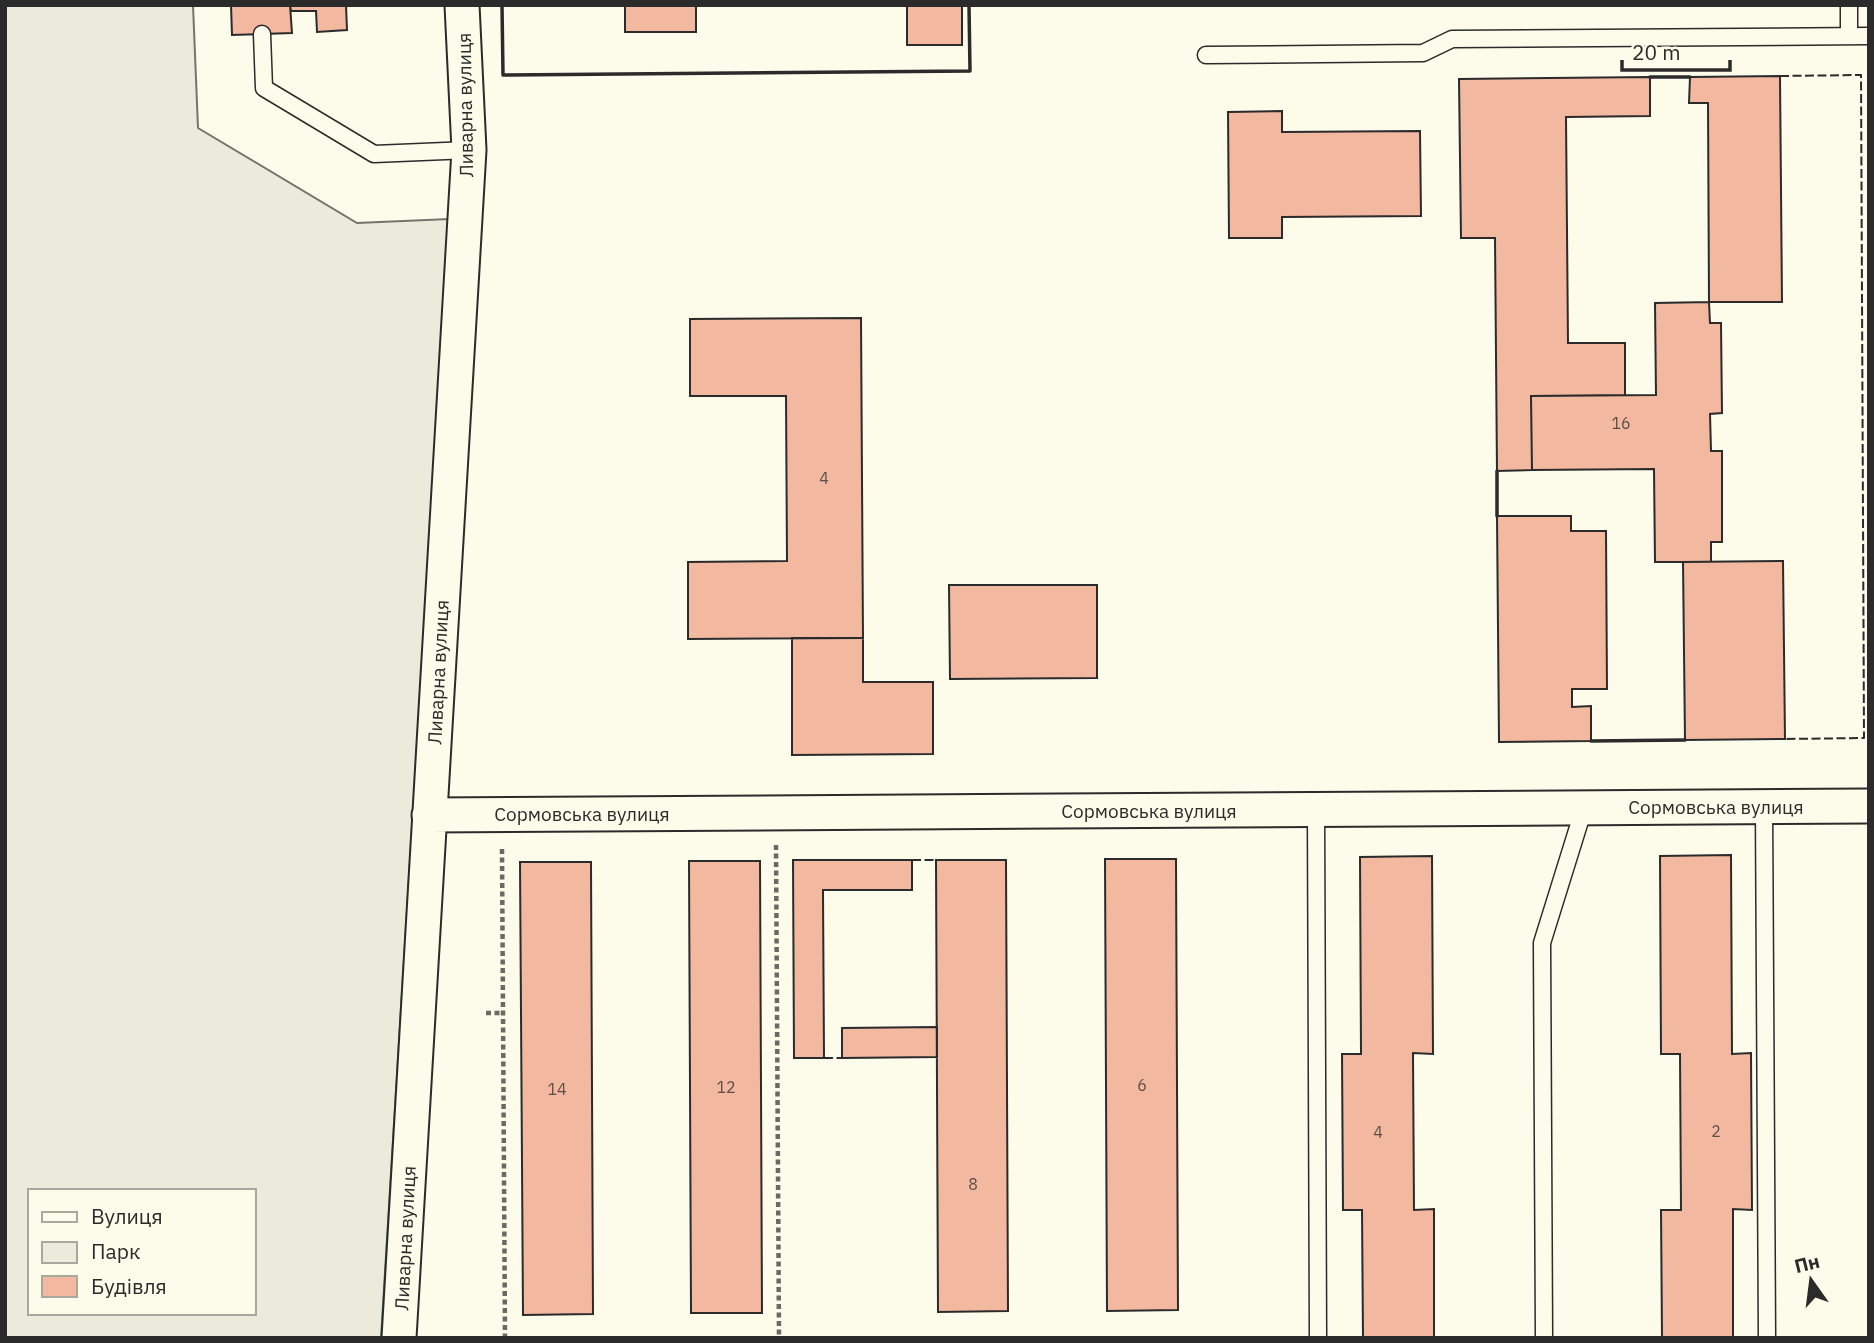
<svg xmlns="http://www.w3.org/2000/svg" width="1874" height="1343" font-family="'IBM Plex Sans',sans-serif">
	<style>
		.green { fill: #ecebdb; stroke: #74746e; stroke-width: 2; fill-rule: evenodd }
		.building { fill: #f2b8a0; stroke: #2b2b2b; stroke-width: 2 }
		.lines { fill: none; stroke-linecap: round; stroke-linejoin: round }
		.service-casing { stroke: #2b2b2b; stroke-width: 19 }
		.minor-casing { stroke: #2b2b2b; stroke-width: 37 }
		.path { stroke: #6a6964; stroke-width: 4.5; stroke-dasharray: 5 3.5; stroke-linecap: butt }
		.service { stroke: #fdfbea; stroke-width: 16 }
		.minor { stroke: #fdfbea; stroke-width: 33 }
		.fence { stroke: #2b2b2b; stroke-width: 2; stroke-dasharray: 9 3.5; stroke-linecap: butt }
		.wall { stroke: #2b2b2b; stroke-width: 3.5 }
		.labels { text-anchor: middle; dominant-baseline: central; stroke-width: 5; stroke-linejoin: round; paint-order: stroke }
		.number-label { font-size: 16px; fill: #5d4e48 }
		.street-label { font-size: 19px; fill: #2b2b2b; stroke: #fdfbea }
	</style>
	<rect width="100%" height="100%" fill="#fdfbea"/>
	<path class="green" d="M5 5H193L198 128 357 223 449 219 381 1338H5ZM30 1191H254V1313H30Z"/>
	<path class="building" d="M231 5H290L292 33 232 35Z
		M290 5H346L347 30 317 32 316 11H291Z
		M625 5H696V32H625Z
		M907 5H962V45H907Z
		M1780 76 1782 302H1709L1708 103H1689L1690 77Z
		M1650 77V116L1566 117 1568 343H1625V395L1531 396 1532 470 1497 471 1495 238H1461L1459 79Z
		M1282 111V132L1420 131 1421 216 1282 217V238H1229L1228 112Z
		M1709 302 1710 323H1721L1722 413 1710 414 1711 451H1722V542H1711V562H1655L1654 469 1532 470 1531 396 1656 395 1655 303Z
		M861 318 863 638 688 639V562L787 561 786 396H690V319Z
		M1497 516H1571V531H1606L1607 689H1572V707L1591 706V741L1499 742Z
		M1783 561 1785 739 1685 740 1683 562Z
		M949 585H1097V678L950 679Z
		M792 638H863V682H933V754L792 755Z
		M1731 855 1732 1054 1751 1053 1752 1210 1733 1209V1338H1662L1661 1210H1681L1680 1054H1661L1660 856Z
		M1432 856 1433 1054 1413 1053 1414 1210 1434 1209V1338H1363L1362 1210H1343L1342 1054H1361L1360 857Z
		M1105 859H1176L1178 1310 1107 1311Z
		M793 860H912V890H823L824 1058H794Z
		M936 860H1006L1008 1311 938 1312Z
		M689 861H760L762 1313H691Z
		M520 862H591L593 1314 523 1315Z
		M937 1027V1057L842 1058V1028Z"/>
	<g class="lines">
		<defs>
			<path id="service" d="M1849 5V36
				M262 34 264 88 374 154 469 150
				M1206 55 1423 53 1452 39 1869 36
				M1764 807 1767 1338
				M1316 810 1318 1338
				M1544 1338 1542 943 1584 808"/>
			<path id="minor" d="M429 815 1869 806
				M399 1338 469 150 462 5"/>
		</defs>
		<use href="#service" class="service-casing"/>
		<use href="#minor" class="minor-casing"/>
		<path class="path" d="M776 845 779 1338
			M502 849 505 1338
			M486 1013H503"/>
		<use href="#service" class="service"/>
		<use href="#minor" class="minor"/>
		<path class="fence" d="M1780 76 1861 75 1864 738 1785 739
			M912 860H936
			M824 1058H842"/>
		<path class="wall" d="M502 5 503 75 970 71 969 5
			M1650 77H1690
			M1497 471V516
			M1591 741 1685 740"/>
	</g>
	<g class="labels">
		<g class="number-label">
			<text x="1621" y="423">16</text>
			<text x="824" y="478">4</text>
			<text x="1142" y="1085">6</text>
			<text x="726" y="1087">12</text>
			<text x="557" y="1089">14</text>
			<text x="1716" y="1131">2</text>
			<text x="1378" y="1132">4</text>
			<text x="973" y="1184">8</text>
		</g>
		<g class="street-label">
			<text transform="translate(465 105) rotate(-91)">Ливарна вулиця</text>
			<text transform="translate(438 672) rotate(-87)">Ливарна вулиця</text>
			<text x="1716" y="807">Сормовська вулиця</text>
			<text x="1149" y="811">Сормовська вулиця</text>
			<text x="582" y="814">Сормовська вулиця</text>
			<text transform="translate(405 1238) rotate(-87)">Ливарна вулиця</text>
		</g>
	</g>
	<rect width="1874" height="1343" fill="none" stroke="#2b2b2b" stroke-width="14"/>
	<rect x="28" y="1189" width="228" height="126" fill="#fdfbea" stroke="#a9a89e" stroke-width="2"/>
	<rect x="42" y="1212" width="35" height="10" fill="#fdfbea" stroke="#a9a89e" stroke-width="2"/>
	<text x="91" y="1224" font-size="21" fill="#2b2b2b">Вулиця</text>
	<rect x="42" y="1242" width="35" height="21" fill="#ecebdb" stroke="#a9a89e" stroke-width="2"/>
	<text x="91" y="1259" font-size="21" fill="#2b2b2b">Парк</text>
	<rect x="42" y="1276" width="35" height="21" fill="#f2b8a0" stroke="#a9a89e" stroke-width="2"/>
	<text x="91" y="1294" font-size="21" fill="#2b2b2b">Будівля</text>
	<g transform="translate(1811 1280) rotate(346)" stroke="#fdfbea" stroke-width="5" paint-order="stroke">
	<path d="M0-5L12 26L0 18L-12 26Z" fill="#2b2b2b"/>
	<text y="-10" font-size="19" font-weight="bold" text-anchor="middle" fill="#2b2b2b">Пн</text>
	</g>
	<path d="M1622 60v10h108v-10" fill="none" stroke="#2b2b2b" stroke-width="3.5"/>
	<text x="1632" y="60" font-size="21" fill="#2b2b2b" stroke="#fdfbea" stroke-width="5" paint-order="stroke">20 m</text>
</svg>
